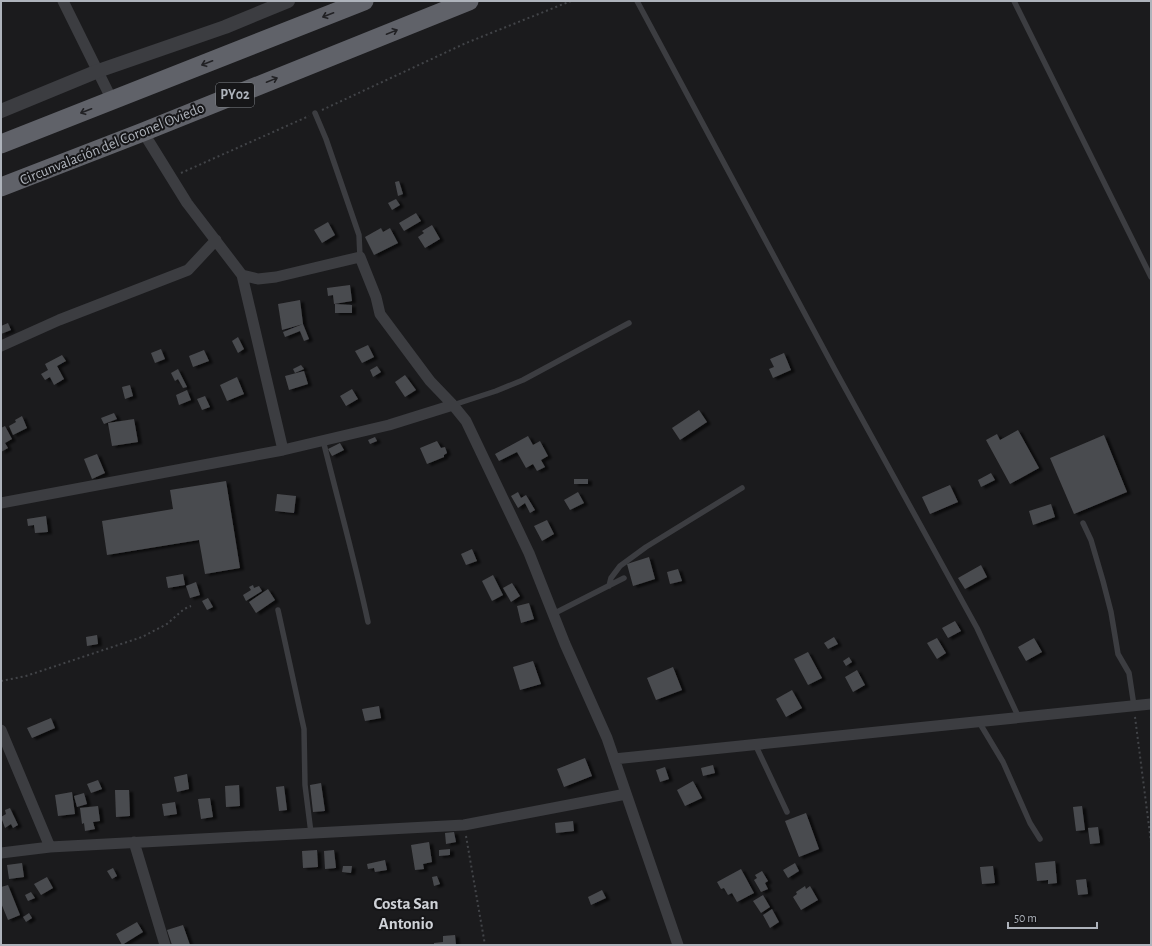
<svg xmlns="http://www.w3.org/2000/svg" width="1152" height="946" font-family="'Alegreya Sans',sans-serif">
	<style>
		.building { fill: #4a4b4f; filter: url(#shadow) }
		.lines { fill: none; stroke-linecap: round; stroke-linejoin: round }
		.path { stroke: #424448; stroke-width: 2; stroke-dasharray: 2 3; stroke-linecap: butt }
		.service { stroke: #3c3d41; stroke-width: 5.5 }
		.minor { stroke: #3c3d41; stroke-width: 11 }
		.tertiary { stroke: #3c3d41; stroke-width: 14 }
		.trunk { stroke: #606269; stroke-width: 19 }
		.oneway { stroke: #212124 }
		.labels { text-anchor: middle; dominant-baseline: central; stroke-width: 4; stroke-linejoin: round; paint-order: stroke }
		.shield { fill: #161618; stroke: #80848a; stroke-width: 1 }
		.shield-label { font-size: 14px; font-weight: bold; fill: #aeb3bb }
		.street-label { font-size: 15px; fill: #aeb3bb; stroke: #161618 }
		.quarter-label { font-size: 17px; font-weight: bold; fill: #cfd2d7; stroke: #161618 }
	</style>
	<defs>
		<filter id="shadow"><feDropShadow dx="4" dy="2" stdDeviation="1" flood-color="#0009"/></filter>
	</defs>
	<rect width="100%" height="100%" fill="#1b1b1d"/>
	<path class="building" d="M399 181 403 194 398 196 395 182Z
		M396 199 400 205 392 210 388 203Z
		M416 213 421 221 404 231 399 223Z
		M328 222 335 235 322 243 314 230Z
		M432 225 440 239 425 248 418 237 424 233 422 231Z
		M381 228 383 232 390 228 398 243 374 255 365 237Z
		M350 285 352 301 334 304 333 295 328 296 327 288Z
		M300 300 303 324 309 339 304 341 300 331 285 337 283 332 303 324 282 330 278 304Z
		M335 304 352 305V313H335Z
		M8 323 11 330 1 334V326Z
		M238 337 244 349 238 353 232 341Z
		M368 345 374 357 362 363 355 351Z
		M161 349 165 359 155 363 151 353Z
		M204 350 209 361 193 367 189 356Z
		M784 353 791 370 773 378 769 369 774 367 770 359Z
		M62 355 66 361 57 366 64 379 54 385 50 377 45 380 41 374 48 370 45 364Z
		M301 365 304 369 295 373 293 369Z
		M377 366 381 372 373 377 370 370Z
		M178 369 187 387 183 388 178 379 175 381 171 373Z
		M304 371 308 384 289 390 285 376Z
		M405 375 416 390 405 397 395 382Z
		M237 377 244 394 227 401 220 385Z
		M130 385 133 396 125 399 122 387Z
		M352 389 358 399 346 406 340 396Z
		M187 390 191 400 179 405 176 395Z
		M205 396 210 407 202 410 197 399Z
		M699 410 707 422 680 440 672 428Z
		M114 413 117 419 104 424 101 418Z
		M22 416 27 428 13 435 9 426 16 422 15 420Z
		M134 419 138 442 112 446 108 423Z
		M5 426 12 439 5 443 8 448 1 452V428Z
		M1018 430 1039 468 1010 484 986 440 997 434 1000 440Z
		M1104 435 1127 492 1074 514 1050 458Z
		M528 436 533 445 540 441 548 456 541 460 545 467 537 471 533 464 526 468 517 452 499 461 495 454Z
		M375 437 377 441 370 444 368 440Z
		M437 441 441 448 445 447 447 453 444 455V457L427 464 420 448Z
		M340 443 344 450 332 456 328 449Z
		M97 454 105 473 92 479 84 459Z
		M991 473 995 480 981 487 978 480Z
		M574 479H588V484H574Z
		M226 481 240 568 205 574 199 540 107 555 102 521 173 509 170 490Z
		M950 485 958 502 930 514 922 497Z
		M518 492 521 498 526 495 535 510 530 513 525 503 518 508 511 496Z
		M578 492 584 503 570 510 564 500Z
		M277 494 296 496 294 513 275 511Z
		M1051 504 1055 517 1033 525 1029 511Z
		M46 516 48 532 35 533 34 525 28 526 27 519Z
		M547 520 554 534 542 541 534 526Z
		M472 549 477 561 466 565 461 554Z
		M649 557 655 579 633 586 627 564Z
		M981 565 987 577 965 589 958 578Z
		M678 569 682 581 670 584 667 572Z
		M183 574 185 585 168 588 166 577Z
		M493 575 503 595 492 601 482 581Z
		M196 582 200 595 190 598 186 586Z
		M512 583 520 596 511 602 503 588Z
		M253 585 254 588 259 586 262 591 246 601 243 595 251 590 249 587Z
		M268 589 275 600 256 613 249 602Z
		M208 598 213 607 207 610 202 601Z
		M529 603 534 619 521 623 517 606Z
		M955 621 961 631 948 638 942 628Z
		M97 635 98 644 87 646 86 637Z
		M834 637 838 644 828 649 824 643Z
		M937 638 946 653 937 659 927 643Z
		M1034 638 1042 652 1026 661 1018 647Z
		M808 652 822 678 808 685 794 659Z
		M849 657 852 662 846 666 843 661Z
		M533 661 541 684 520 690 513 667Z
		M673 667 682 690 656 700 647 678Z
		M857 670 865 685 853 692 845 677Z
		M792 690 802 708 786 717 776 699Z
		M379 706 381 718 365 721 362 709Z
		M51 718 55 728 32 738 27 728Z
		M585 758 592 776 564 787 557 769Z
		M713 765 715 773 703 776 701 768Z
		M665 767 669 779 660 782 656 770Z
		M187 774 189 789 177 792 174 777Z
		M98 780 102 789 91 793 87 784Z
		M693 781 702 798 685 806 677 790Z
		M321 783 325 811 313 812 310 785Z
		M239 785 240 806 226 807 225 786Z
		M284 786 287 810 279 811 276 787Z
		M115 790H129L130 816 116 817Z
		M72 792 75 814 58 816 55 795Z
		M84 793 87 804 77 807 74 796Z
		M210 798 213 817 201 819 198 799Z
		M175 802 177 814 164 816 162 804Z
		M98 806 100 821 93 822 95 829 85 831 84 823 82 824 80 808Z
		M1082 806 1085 830 1076 831 1073 807Z
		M10 808 18 825 13 828 11 824 5 828 1 817 6 814 5 810Z
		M806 813 819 849 799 857 785 821Z
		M573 821 574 831 556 833 555 823Z
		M1098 827 1100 843 1090 844 1088 828Z
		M454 832 456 842 446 844 445 833Z
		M429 842 432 862 423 864 424 869 415 870 411 845Z
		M450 849V855L439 856V850Z
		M317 850 318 867 303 868 302 851Z
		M334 850 336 868 325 869 324 851Z
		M385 860 387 870 375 872 374 868 368 869 367 864Z
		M1055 861 1057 883 1048 884V880L1037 881 1035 863Z
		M22 863 24 877 9 879 7 865Z
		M795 863 799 871 788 878 783 870Z
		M343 866H352L351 873 342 872Z
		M993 866 995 883 982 884 980 867Z
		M113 868 117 876 112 879 107 871Z
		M741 869 754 893 737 902 732 893 728 895 724 888 721 889 717 882Z
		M762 871 768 881 765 883 768 889 761 892 754 880 757 878 755 875Z
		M437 876 440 884 434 886 432 877Z
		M47 877 53 888 41 895 34 884Z
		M1086 879 1088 894 1078 895 1076 880Z
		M8 885 20 915 8 920 1 903V887Z
		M805 886 806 889 810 886 818 900 801 910 793 897 797 894 796 892Z
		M602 890 606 898 591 905 588 897Z
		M31 892 35 898 28 901 25 895Z
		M763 895 770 907 761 913 753 901Z
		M772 909 779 922 770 928 763 915Z
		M29 913 32 918 26 922 23 917Z
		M137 922 143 932 122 945 116 934Z
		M183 925 190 945H172L167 930Z
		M455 935 456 945H434V943L443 942V936Z"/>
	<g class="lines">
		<path class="path" d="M322 110 466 43 571 1
			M181 173 309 116
			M1 681 26 676 142 637 167 624 184 609 191 606
			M1135 717 1151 842
			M466 836 485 945"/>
		<path class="service" d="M637 1 834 368 977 628 1019 718
			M1014 1 1151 277
			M315 113 326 139 359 235 360 257
			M453 405 496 391 523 380 629 323
			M323 440C338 501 355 561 368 622
			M1083 523 1091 540 1103 581 1111 612 1118 654 1129 673 1134 706
			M609 586 611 578 620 566 646 547 742 488
			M278 610 304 729 305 785 311 833
			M553 614 624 578
			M979 722 1003 762 1030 823 1040 839
			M755 744 787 812"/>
		<path class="minor" d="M63 1 112 100
			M143 132 187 203 242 275 283 450
			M242 275 258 279 276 277 360 257 376 297 380 314 430 381 453 405 466 421 529 553 565 644 607 738 678 945
			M1 346 59 320 188 270 216 240
			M1 503 283 450 389 425 453 405
			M1 730 50 847
			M614 759 1151 704
			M134 842 165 945
			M1 853 50 847 464 825 626 794"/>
		<path class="tertiary" d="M1 111 98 71 225 27 288 1"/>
		<path class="trunk" d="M1 144 364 1
			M1 187 143 132 469 1"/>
	</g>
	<defs><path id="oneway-shaft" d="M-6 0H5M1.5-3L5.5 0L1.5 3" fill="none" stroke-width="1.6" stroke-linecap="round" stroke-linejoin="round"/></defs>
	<g class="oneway">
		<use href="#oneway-shaft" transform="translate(328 15) rotate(159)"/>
		<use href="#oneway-shaft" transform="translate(392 32) rotate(-22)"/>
		<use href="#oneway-shaft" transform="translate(207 63) rotate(159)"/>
		<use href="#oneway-shaft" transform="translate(272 80) rotate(-22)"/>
		<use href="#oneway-shaft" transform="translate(86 111) rotate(159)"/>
	</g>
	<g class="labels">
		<rect class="shield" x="216" y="83" width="38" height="24" rx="3"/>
		<g class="shield-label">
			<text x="235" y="95">PY02</text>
		</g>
		<g class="street-label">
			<text transform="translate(112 144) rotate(-22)">Circunvalación del Coronel Oviedo</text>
		</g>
		<g class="quarter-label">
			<text x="406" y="903">Costa San<tspan x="406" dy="20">Antonio</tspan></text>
		</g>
	</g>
	<rect width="1152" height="946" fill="none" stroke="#aeb3bb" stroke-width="4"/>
	<path d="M1008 922v6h89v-6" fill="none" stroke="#aeb3bb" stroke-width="2"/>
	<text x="1014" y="922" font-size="12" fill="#aeb3bb" stroke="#161618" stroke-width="3" paint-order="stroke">50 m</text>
</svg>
